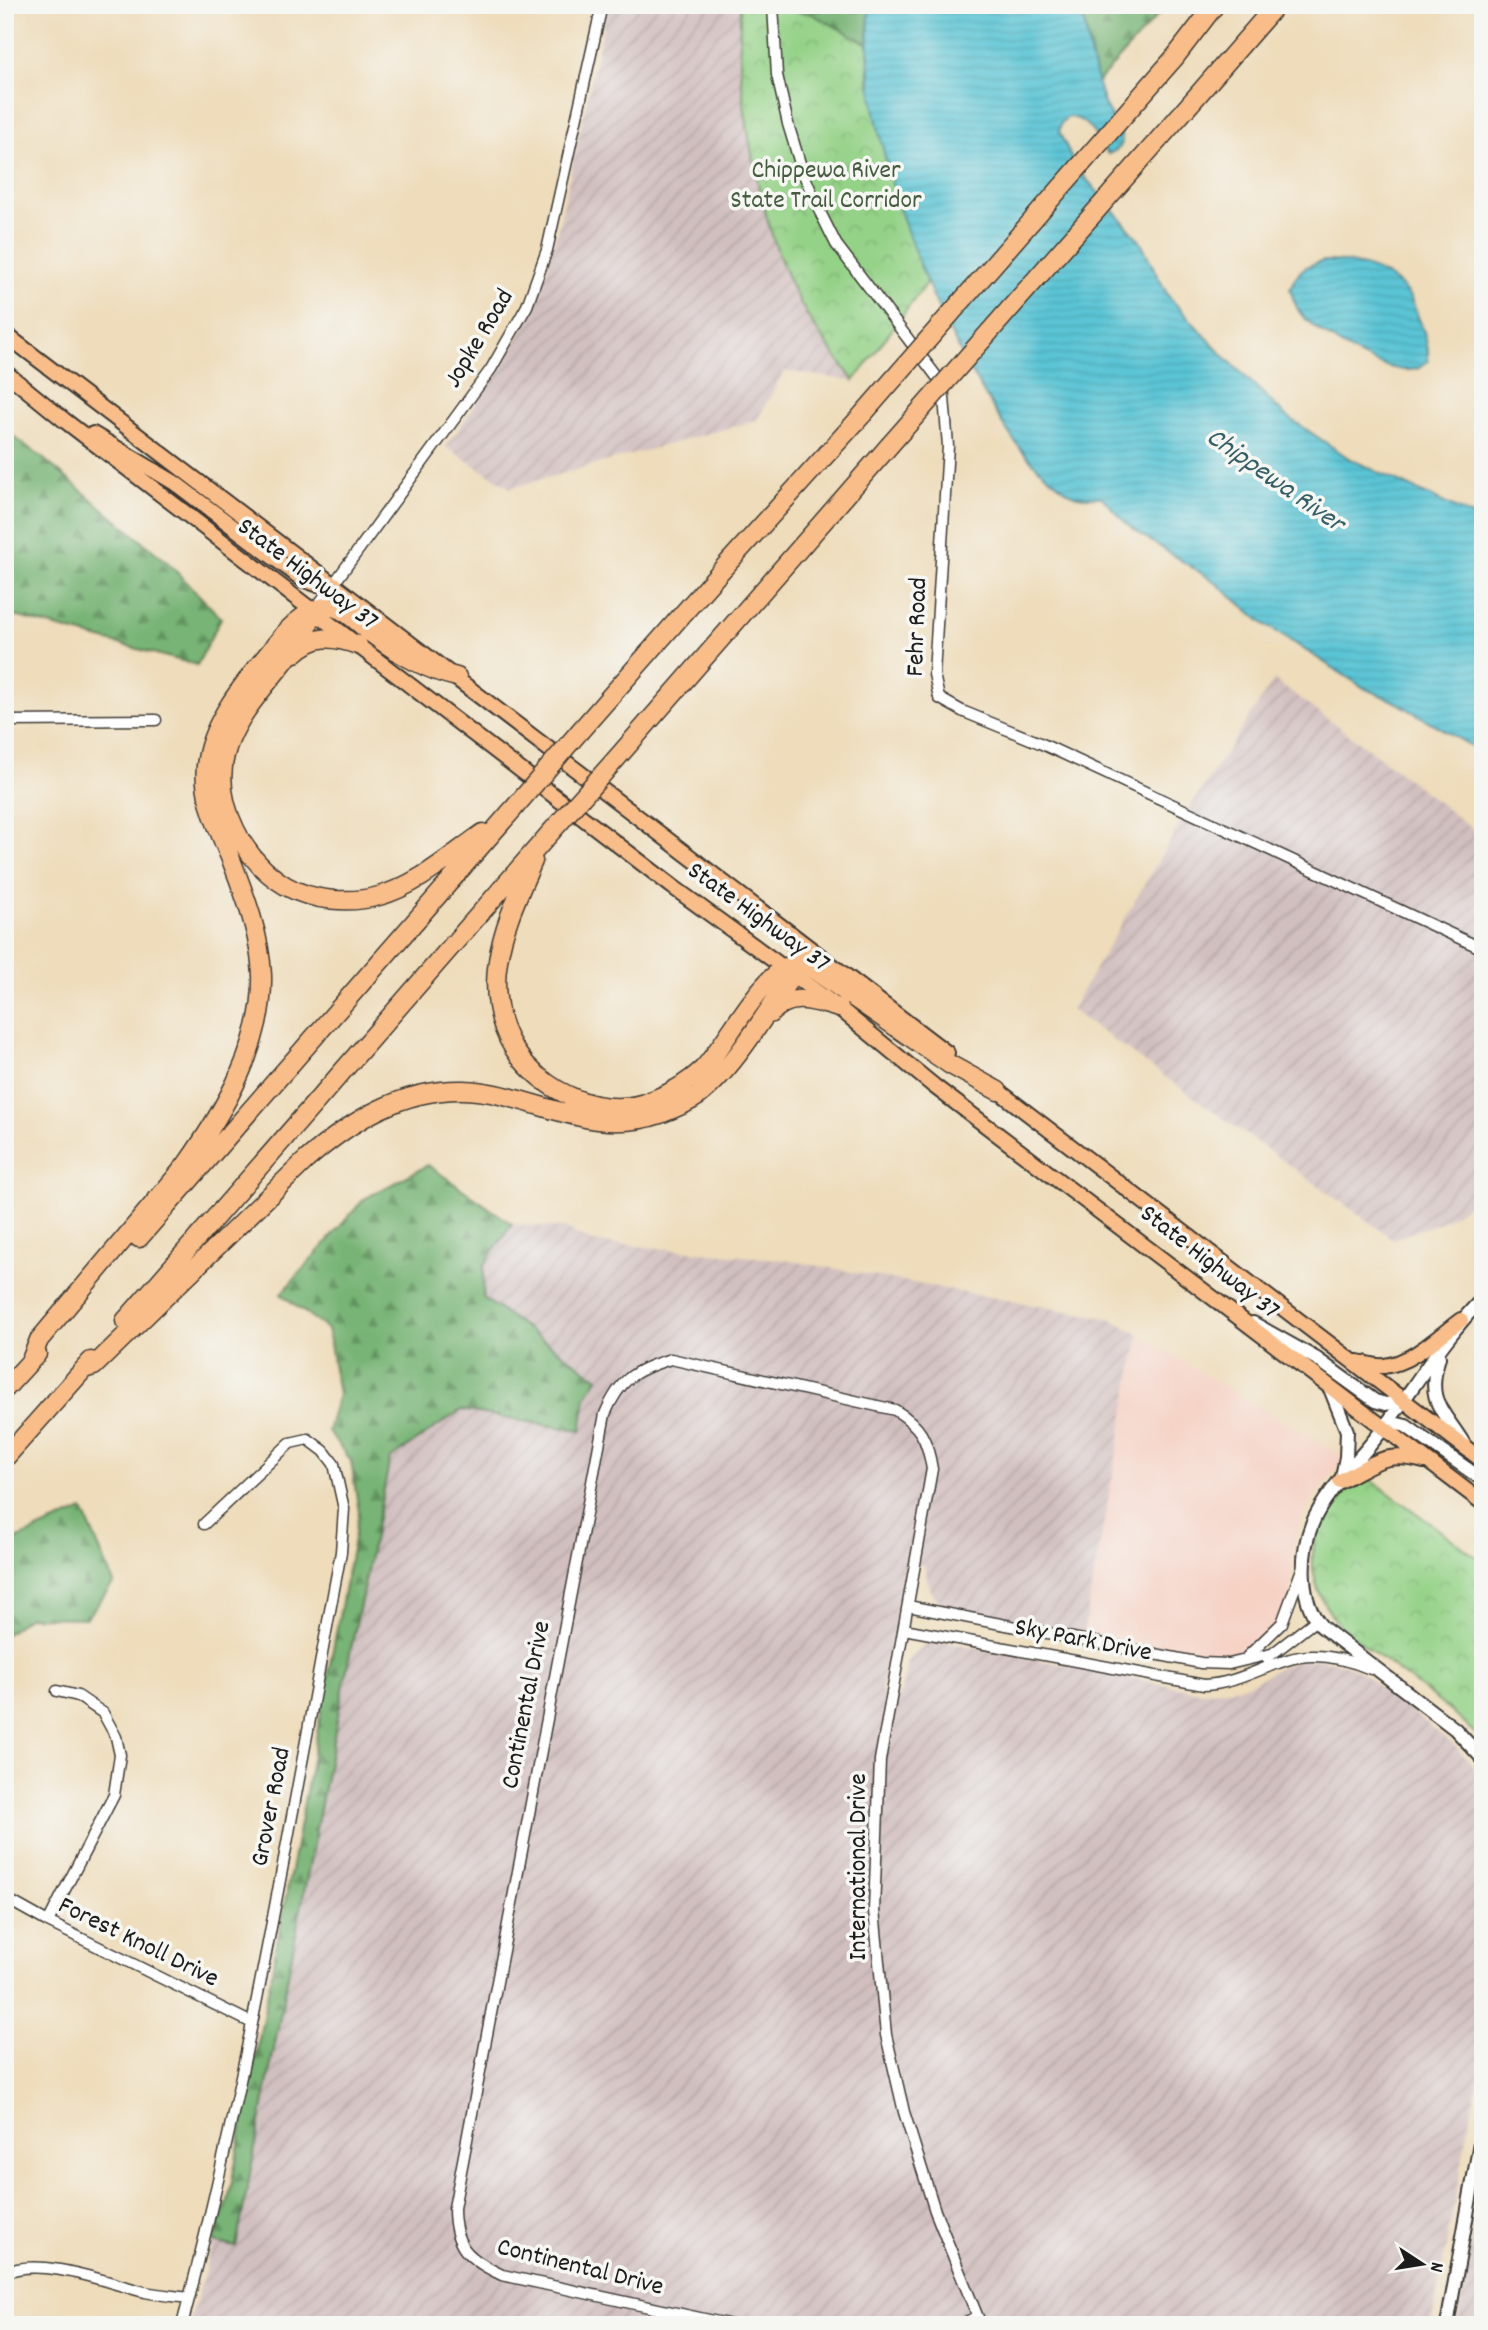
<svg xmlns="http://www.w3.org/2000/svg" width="1488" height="2330" font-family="Dekko,sans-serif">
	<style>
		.built { fill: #f6d2c5 }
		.industrial { fill: url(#industrial-furrows) }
		.forest { fill: url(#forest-firs); stroke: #4a6848; stroke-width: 2 }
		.park { fill: url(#park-crowns); stroke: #587752; stroke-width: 2 }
		.water { fill: url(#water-rules); stroke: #3b7078; stroke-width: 2 }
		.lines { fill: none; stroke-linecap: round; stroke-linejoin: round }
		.minor-casing { stroke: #3c3934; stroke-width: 13 }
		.tertiary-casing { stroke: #3c3934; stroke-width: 16 }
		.primary-casing { stroke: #3c3934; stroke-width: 18 }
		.motorway-casing { stroke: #3c3934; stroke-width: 21 }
		.minor { stroke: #fff; stroke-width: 10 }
		.tertiary { stroke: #fff; stroke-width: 12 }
		.primary { stroke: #f9bd89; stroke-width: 14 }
		.motorway { stroke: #f9bd89; stroke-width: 18 }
		.motorway-bridge-casing { stroke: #3c3934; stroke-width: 21; stroke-linecap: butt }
		.motorway-bridge { stroke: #f9bd89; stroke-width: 18 }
		.labels { text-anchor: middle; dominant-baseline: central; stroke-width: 7; stroke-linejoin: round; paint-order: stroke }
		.park-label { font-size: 26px; fill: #465c41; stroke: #f6f6f2 }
		.street-label { font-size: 26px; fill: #1c1c1c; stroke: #f6f6f2 }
		.water-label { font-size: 28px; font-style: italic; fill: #355f66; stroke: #f6f6f2 }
	</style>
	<defs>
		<pattern id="industrial-furrows" width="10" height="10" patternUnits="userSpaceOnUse" patternTransform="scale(1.75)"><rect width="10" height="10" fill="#d1bfbf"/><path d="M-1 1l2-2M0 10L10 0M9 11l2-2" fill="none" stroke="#b3a4a4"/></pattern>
		<pattern id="forest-firs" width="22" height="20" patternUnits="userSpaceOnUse" patternTransform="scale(1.75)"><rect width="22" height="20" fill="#77b474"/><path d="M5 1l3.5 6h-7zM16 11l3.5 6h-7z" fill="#61925e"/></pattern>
		<pattern id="park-crowns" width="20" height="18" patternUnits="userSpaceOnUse" patternTransform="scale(1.75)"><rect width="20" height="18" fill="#94d287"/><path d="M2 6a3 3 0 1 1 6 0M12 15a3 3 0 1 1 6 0" fill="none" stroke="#7fb474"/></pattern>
		<pattern id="water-rules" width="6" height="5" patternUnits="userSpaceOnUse" patternTransform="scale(1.75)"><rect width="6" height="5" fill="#5ac4d5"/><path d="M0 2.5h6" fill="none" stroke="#4ea8b6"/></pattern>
	</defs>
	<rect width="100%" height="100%" fill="#f6f6f2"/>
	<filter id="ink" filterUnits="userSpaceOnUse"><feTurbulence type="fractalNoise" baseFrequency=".0143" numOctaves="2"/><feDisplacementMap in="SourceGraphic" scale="14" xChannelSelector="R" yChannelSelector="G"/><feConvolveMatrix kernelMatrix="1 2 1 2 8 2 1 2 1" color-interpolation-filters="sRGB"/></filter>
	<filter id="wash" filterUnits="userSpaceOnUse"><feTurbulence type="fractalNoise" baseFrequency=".00686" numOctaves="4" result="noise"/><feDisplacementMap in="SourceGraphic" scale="28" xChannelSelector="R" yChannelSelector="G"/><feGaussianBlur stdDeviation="1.57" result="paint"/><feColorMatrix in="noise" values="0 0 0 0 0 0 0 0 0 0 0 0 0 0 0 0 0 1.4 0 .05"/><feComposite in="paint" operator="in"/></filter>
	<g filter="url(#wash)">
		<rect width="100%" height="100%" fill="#eedcba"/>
		<path class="built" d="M1139 1335 1345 1458 1314 1497 1297 1528 1292 1556V1586L1285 1608 1270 1631 1252 1646 1228 1656 1212 1659 1083 1634Z"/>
		<path class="industrial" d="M608 5H740L741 73 749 134 764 206 807 315 854 381 784 371 757 420 510 488 446 447 504 364 540 293 559 225Z
			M1274 680 1377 755 1483 837V1196L1441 1222 1393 1239 1071 1010 1187 812Z
			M512 1224 564 1228 593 1242 786 1260 1112 1319 1139 1335 1083 1634 960 1610 941 1603 930 1591 924 1565 906 1562 881 1693 900 1696 909 1659 927 1643 937 1640 1203 1692 1236 1688 1254 1682 1282 1666 1302 1660 1321 1659 1341 1663 1358 1670 1453 1744 1483 1777V2052L1431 2325H189L213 2242 235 2247 346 1673 390 1459 461 1410 580 1431 586 1397 598 1378 482 1297 484 1265Z
			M1483 2178V2325H1456L1475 2225Z"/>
		<path class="forest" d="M774 5H869L868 44 812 14 774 8Z
			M1081 5H1167L1097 83Z
			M5 430 45 460 168 563 221 618 197 665 19 617 5 616Z
			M428 1165 512 1224 484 1265 483 1298 598 1378 586 1397 581 1431 461 1410 390 1459 346 1673 236 2247 213 2242 228 2202 359 1512 351 1461 328 1431 338 1395 328 1330 281 1294 364 1199Z
			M83 1510 114 1583 86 1618 29 1617 5 1635V1544Z"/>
		<path class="park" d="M740 5H774V8L812 14 868 44 869 81 892 179 927 282 854 381C838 359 821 338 807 315 767 247 748 153 741 75 739 52 740 28 740 5Z
			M1363 1474 1483 1562V1741L1452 1712 1342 1628C1311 1594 1301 1549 1330 1509 1339 1496 1352 1485 1363 1474Z"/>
		<path class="water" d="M869 5H1081C1087 39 1093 73 1105 106 1110 118 1125 130 1121 145 1119 150 1113 152 1108 154 1097 139 1088 117 1068 117L1061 123 1059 131 1076 167 1140 241 1168 296 1225 357 1285 415 1350 459 1483 521V753L1396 702 1366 689 1263 623 1215 582 1143 536 1125 522 1102 497C1094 497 1083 498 1075 495 1066 492 1057 483 1049 477 1022 456 1004 427 987 398 935 314 897 219 877 122 868 83 868 45 869 5Z
			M1324 261C1355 261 1394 270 1411 299 1414 305 1416 313 1419 319 1425 334 1429 345 1428 361 1425 363 1422 366 1419 368 1390 379 1320 336 1301 314 1296 308 1293 298 1290 289 1297 271 1305 265 1324 261Z"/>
	</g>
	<g filter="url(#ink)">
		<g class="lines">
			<defs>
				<path id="minor" d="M773 5 777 75 788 124 802 170 820 212 836 244 943 385 948 446 934 674 939 698 962 711 1040 743 1483 949
					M316 608 491 369 527 306 547 250 602 5
					M5 721 156 720
					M908 1606 1201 1663 1229 1664 1271 1654
					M904 1629 1204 1685C1234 1684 1258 1669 1287 1660 1315 1651 1344 1658 1371 1669
					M1247 1657 1282 1623 1302 1569
					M1267 1658 1316 1620
					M5 1898 48 1922 252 2023
					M48 1922 114 1795 120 1755 116 1737 103 1713 78 1696 57 1691
					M5 2273C40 2256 108 2283 145 2292 159 2295 174 2296 189 2298
					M182 2325C250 2071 292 1810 341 1552L344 1509 334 1464 324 1451 308 1439 290 1443 204 1524
					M732 2325 502 2275C468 2259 454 2247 454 2208L605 1414C620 1379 634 1370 671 1359L895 1410C921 1426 927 1439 932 1469L880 1760 874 1910 886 2035 904 2112 935 2211 981 2325
					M961 2325 976 2317"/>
				<path id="tertiary" d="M1483 1298C1445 1336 1417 1383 1385 1426 1363 1457 1326 1489 1312 1524 1300 1554 1299 1602 1322 1627L1455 1729 1483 1759
					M1253 1323 1317 1359 1375 1401 1386 1404 1404 1400
					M1439 1357C1425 1403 1443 1409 1464 1444
					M1329 1386 1347 1431 1346 1457 1342 1477
					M1384 1427 1398 1424 1406 1426 1483 1480
					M1447 2325 1483 2126"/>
				<path id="primary" d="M5 334 947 1053
					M5 372 64 420 673 887 839 1008 934 1086 1483 1503
					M93 434 175 483 302 579 316 584H335
					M992 1086 1483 1461
					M1357 1362C1366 1363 1375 1367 1384 1366 1412 1363 1439 1336 1461 1320
					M1340 1481C1373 1464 1385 1450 1424 1461"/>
				<path id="motorway" d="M1175 57 1215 5
					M1190 104 1276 5
					M314 611C296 663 238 701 225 755 213 804 244 861 286 886 312 901 350 904 379 896 418 885 450 856 483 833
					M295 653C315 634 333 636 358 645
					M580 731 718 574 863 414
					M616 759 889 446
					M533 861C519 893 503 926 498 961 493 990 498 1024 514 1049 542 1092 603 1121 653 1100 671 1093 689 1082 703 1069 725 1046 763 971 792 965 802 962 809 967 817 972L949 1064 998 1091
					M770 1014C791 991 813 1001 839 1008
					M139 1238 514 808
					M125 1321 551 832
					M31 1360 39 1340 186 1165C224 1111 264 1044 262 975 260 935 246 898 232 862 219 830 200 794 207 759 215 712 256 670 285 633 296 621 318 602 336 608 348 611 361 626 371 633 397 653 425 670 457 677
					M84 1369 94 1366 306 1160C351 1121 401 1089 463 1090 532 1092 589 1139 660 1114 673 1109 687 1104 698 1096 734 1069 767 1011 793 974 800 958 801 948 790 935
					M5 1389 37 1354
					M5 1458 91 1361"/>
			</defs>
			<use href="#minor" class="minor-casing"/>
			<use href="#tertiary" class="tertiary-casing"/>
			<use href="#primary" class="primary-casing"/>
			<use href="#motorway" class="motorway-casing"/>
			<use href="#minor" class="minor"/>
			<use href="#tertiary" class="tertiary"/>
			<use href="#primary" class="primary"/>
			<use href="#motorway" class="motorway"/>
			<defs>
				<path id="motorway-bridge" d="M863 414 1175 57
					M889 446 1190 104
					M514 808 580 731
					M551 832 616 759"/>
			</defs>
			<use href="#motorway-bridge" class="motorway-bridge-casing"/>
			<use href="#motorway-bridge" class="motorway-bridge"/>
		</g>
	</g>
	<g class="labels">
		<g class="park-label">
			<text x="826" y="171">Chippewa River<tspan x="826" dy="30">State Trail Corridor</tspan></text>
		</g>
		<g class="street-label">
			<text transform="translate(480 339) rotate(-59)">Jopke Road</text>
			<text transform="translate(307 575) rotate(37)">State Highway 37</text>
			<text transform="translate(918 627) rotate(-88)">Fehr Road</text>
			<text transform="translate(758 918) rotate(36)">State Highway 37</text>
			<text transform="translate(1209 1263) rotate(38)">State Highway 37</text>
			<text transform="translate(1083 1641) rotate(11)">Sky Park Drive</text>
			<text transform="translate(527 1705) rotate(-79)">Continental Drive</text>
			<text transform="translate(272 1807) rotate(-79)">Grover Road</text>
			<text transform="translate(859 1867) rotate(-90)">International Drive</text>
			<text transform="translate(138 1943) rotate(26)">Forest Knoll Drive</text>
			<text transform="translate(580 2268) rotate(14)">Continental Drive</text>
		</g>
		<g class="water-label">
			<text transform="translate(1274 482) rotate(35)">Chippewa River</text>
		</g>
	</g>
	<rect width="1488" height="2330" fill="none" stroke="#f6f6f2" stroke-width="28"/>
	<g transform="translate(1422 2264) rotate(102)" stroke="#f6f6f2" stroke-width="5" paint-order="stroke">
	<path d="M0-5L12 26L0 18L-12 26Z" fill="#1c1c1c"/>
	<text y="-10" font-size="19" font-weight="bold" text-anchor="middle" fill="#1c1c1c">N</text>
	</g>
</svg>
